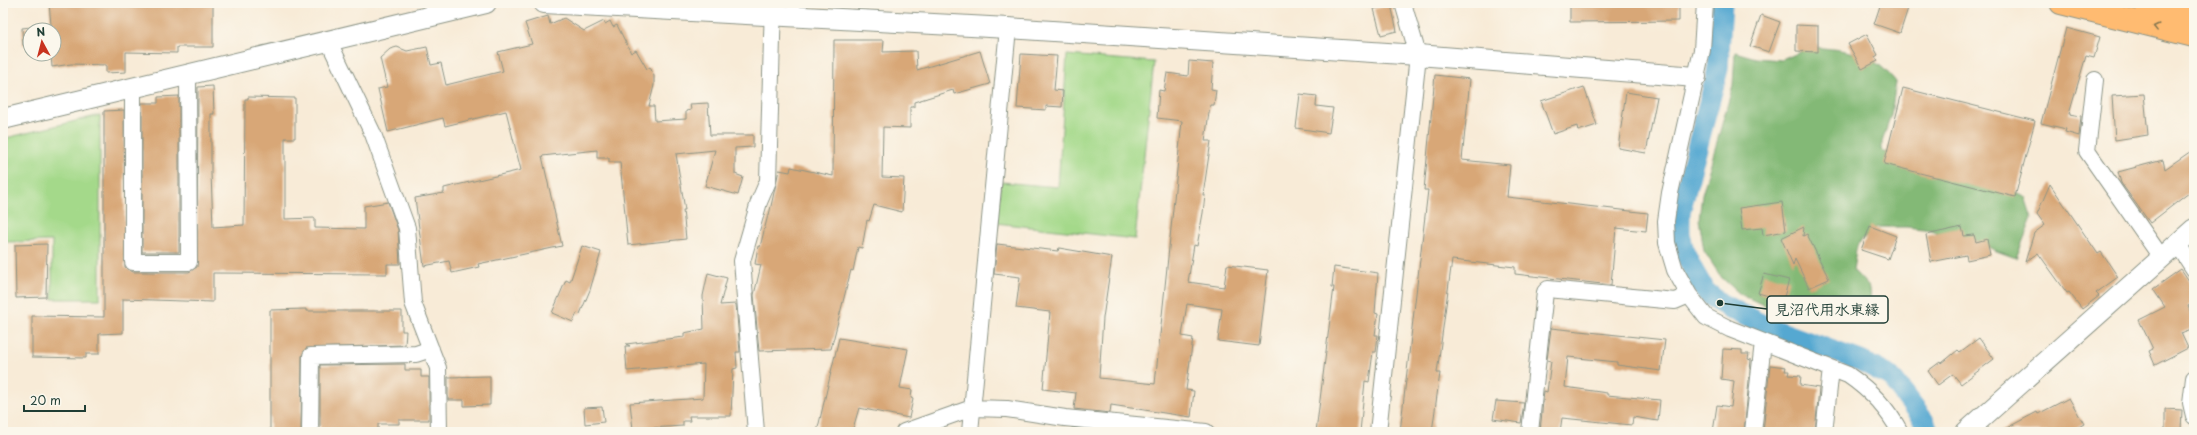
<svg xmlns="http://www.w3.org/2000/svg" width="2197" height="435" font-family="'Playpen Sans','Klee One',sans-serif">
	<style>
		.green { fill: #a4d98a; stroke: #628b5f }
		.forest { fill: #83b976; stroke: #517b55 }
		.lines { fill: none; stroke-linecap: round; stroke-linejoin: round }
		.canal { stroke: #55a8d1; stroke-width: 21 }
		.building { fill: #d8a777 }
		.minor-casing { stroke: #8c9486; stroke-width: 18 }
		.tertiary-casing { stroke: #8c9486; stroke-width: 22 }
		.primary-casing { stroke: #8c9486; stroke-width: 24 }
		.minor { stroke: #fff; stroke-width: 16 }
		.tertiary { stroke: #fff; stroke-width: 20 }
		.primary { stroke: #ffbb71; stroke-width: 22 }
		.oneway { stroke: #84764f }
		.leader { fill: none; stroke: #1f3d34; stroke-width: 1.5 }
		.callout-dot { fill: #1f3d34; stroke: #fbf7ec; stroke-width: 1.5 }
		.callout { fill: #fbf7ec; stroke: #1f3d34; stroke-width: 1.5 }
		.callout-label { font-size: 15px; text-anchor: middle; font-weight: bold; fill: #1f3d34 }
	</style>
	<rect width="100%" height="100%" fill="#fbf7ec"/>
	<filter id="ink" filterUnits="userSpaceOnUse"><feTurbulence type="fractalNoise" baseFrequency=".025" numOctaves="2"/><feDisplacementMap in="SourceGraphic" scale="8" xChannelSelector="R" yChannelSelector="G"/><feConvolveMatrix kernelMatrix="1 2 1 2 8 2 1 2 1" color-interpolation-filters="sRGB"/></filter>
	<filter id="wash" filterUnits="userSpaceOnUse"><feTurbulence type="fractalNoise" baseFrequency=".012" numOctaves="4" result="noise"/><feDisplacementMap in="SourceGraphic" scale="16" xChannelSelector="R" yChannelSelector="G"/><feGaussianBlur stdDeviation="0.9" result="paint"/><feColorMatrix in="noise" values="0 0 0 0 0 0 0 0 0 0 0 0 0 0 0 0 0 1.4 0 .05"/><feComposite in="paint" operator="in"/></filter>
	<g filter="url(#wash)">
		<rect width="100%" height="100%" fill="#f8ebd7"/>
		<path class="green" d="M1067 55 1154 62 1135 239 996 223 1001 182 1058 187Z
			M100 115V299H52V241L4 242 6 138Z"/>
		<path class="forest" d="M1811 47C1847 50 1873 52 1896 82L1891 115 1882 142V151C1926 175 1979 178 2025 197L2032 218 2016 258 1994 250 1978 241 1950 238 1932 230 1907 227H1878L1861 240 1856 250 1853 270 1870 288 1871 309 1859 317 1832 313 1804 317 1778 312 1740 294 1721 277 1704 251 1699 219 1702 195 1733 85 1735 52 1756 58 1782 60Z"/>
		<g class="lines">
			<path class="canal" d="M1722 3 1718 69 1680 212V234L1684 251 1694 272 1705 291 1720 303 1767 327 1861 361 1890 376 1924 421 1929 432"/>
		</g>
		<g id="blocks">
			<path class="building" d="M49 3H213V47H177V53L126 52V72L106 73V65L71 64 52 67 51 54H54V30H30V48L28 49 27 45H23L22 28 51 25Z
				M1570 3H1679V21L1570 22Z
				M1881 3H1893L1908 8 1900 33 1874 24Z
				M1391 5 1397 31 1381 35 1374 9Z
				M1761 15 1780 22 1769 52 1750 46Z
				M548 16 550 24 564 18 584 31 604 21 605 24 610 21 613 27 617 25 631 53 636 50 647 69 650 67 654 76V85L649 106H654L655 121 686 119V111L691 110 690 104 708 103 710 135H753V147L735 148V174L743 177 738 195 705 186 715 150 676 154 685 210H683L686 239 628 245 620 162H609V158H597V150L542 156 562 246 478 264 479 267 452 273 449 261 424 266 415 198 444 193V188L521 170 506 111 445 126 443 118 388 132 378 89 387 87 380 58 390 49 397 47 407 51 427 47 431 65 441 63 446 85 503 71 498 52 532 44 525 23Z
				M1796 25 1818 26V52L1796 51Z
				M2066 28 2100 37 2094 58 2086 56 2069 114 2081 116 2079 136 2065 132 2066 129 2041 123Z
				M1867 34 1878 55 1875 57 1878 61 1862 69 1848 44Z
				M834 40H884L883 52 916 51 917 70 980 51 990 84 954 94 953 90 914 102V107H910V128L883 127 882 177 904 178 902 212 874 205 869 221 867 220 862 248 858 247 853 271 851 270 831 349 759 351 754 295 761 265 755 264 758 246 760 247 768 215H769L779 170 790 172 791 167 833 176Z
				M1021 54 1057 56 1054 90 1063 91 1062 107 1046 106V110L1017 108Z
				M1189 61 1213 63 1211 89 1216 90 1214 105H1210L1205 141H1211L1203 195H1205L1203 213 1197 246 1194 245 1188 282 1224 287 1227 265 1268 270 1259 346 1218 341 1222 309 1187 304 1182 336 1193 338 1186 390 1194 391 1191 417 1111 405 1110 413 1074 409 1076 393 1043 389 1050 312 1016 308 1020 277 994 274 997 244 1058 251 1059 248 1112 257 1103 318 1099 378 1155 384 1182 121 1157 118 1159 90 1164 91 1167 73 1188 76Z
				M1435 75 1470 79 1462 160 1510 165 1507 197 1648 213 1646 231 1616 228 1611 285 1515 274V267L1452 260 1437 373H1440L1432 432H1400L1428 190H1424Z
				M213 86 214 114H211V173L213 227 244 225 245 99H248V97L295 98V138H285V219L315 218V228L364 229V206L388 202 398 230 400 264H387V274L213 273V302L123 299V333L99 334V354H86V358L32 357V316L104 317V111L124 110 125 267 133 272H189L197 267 198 87Z
				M1584 87 1597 125 1578 131 1577 126 1553 134 1541 101Z
				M1903 88 2035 121 2015 197 1884 164Z
				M1626 92 1657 97 1646 153 1618 148Z
				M1300 94 1317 96 1316 106 1333 108 1329 133 1296 128Z
				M2144 94 2148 135 2115 140 2112 96Z
				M179 96V252H142V103H158V97Z
				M2194 149V189L2150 223 2121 183 2118 172 2163 160 2165 169Z
				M2050 184 2098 254 2101 252 2118 277 2096 293 2099 296 2082 309 2069 292 2067 293 2038 253 2025 262 2034 233 2045 225 2037 214Z
				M1782 202 1786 231 1763 235 1762 228 1742 230 1739 208Z
				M1870 226 1896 236 1888 259 1861 250Z
				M1804 227 1803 236 1807 234 1829 279 1809 288 1795 259 1793 265 1781 238Z
				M1962 227 1964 236 1974 235 1976 242 1987 239 1990 255 1967 260 1966 255 1931 262 1926 235Z
				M47 244 46 297 16 298 15 245Z
				M582 246 601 252 590 290 580 314 577 313 573 322 552 313 566 280 570 282Z
				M1334 267 1378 273 1375 313 1378 314 1375 335H1378L1376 352H1373L1369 382 1365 381 1360 432H1316L1334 287H1332Z
				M2181 269 2194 288V304L2188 306 2194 321V328L2181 333 2188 348 2155 365 2149 351 2153 349 2139 320 2165 307 2153 289Z
				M708 273 727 278 720 305 736 304 740 352H736L737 368 733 369 731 416H689L690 421H683V426L633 429 630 403 703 398 704 364 627 371 625 346H630L626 344 684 337V333L704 329 703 296Z
				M1764 274 1789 280 1783 300 1758 293Z
				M306 309V311H402V331H406L405 345 306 348 302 356 301 432H270V310Z
				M1551 328 1665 340 1661 371 1617 365V362L1568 357 1565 387 1607 393V395L1660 400 1658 421 1633 417 1632 425 1562 418 1560 432H1540L1544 391 1547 392 1551 361 1547 360Z
				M839 338 908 349 900 388 912 390 911 398 913 399 909 418 859 408 852 432H817Z
				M1979 338 1994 359 1961 384 1953 374 1938 385 1928 371 1940 362 1942 363 1958 350 1960 352Z
				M1723 349 1742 350V354H1749L1748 359 1751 360 1744 432H1713L1717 405 1731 407 1734 381 1721 379Z
				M405 364V370H421V377H429V420H399V424H378V432H320V365Z
				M1770 365 1786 367 1785 371H1789L1788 375 1801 376 1800 385 1819 388 1815 432H1763Z
				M490 376V405L464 406V400H448V377Z
				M2069 398 2084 424 2070 432H1999L2037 412 2038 414Z
				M1496 401 1524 403 1521 423 1493 419Z
				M602 407 604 422 585 424 584 408Z
				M2165 409 2182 410 2181 431H2165Z
				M1072 428 1108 432H1071Z"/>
		</g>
	</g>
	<g filter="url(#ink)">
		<use href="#blocks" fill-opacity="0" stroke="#8c9486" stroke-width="1"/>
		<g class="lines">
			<defs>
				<path id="minor" d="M1705 3 1702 50 1670 193 1666 221 1667 243 1675 270 1689 295 1706 317 1730 329 1848 375C1870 390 1888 409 1900 432
					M328 40 373 134 407 228 413 303 438 368 439 432
					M2095 80 2087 151 2161 257
					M133 88V262H189L188 75
					M2177 243 2194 269
					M2194 378 2191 403 2194 416
					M310 432 311 356 416 354 431 349
					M756 432 742 261 759 202 768 181 773 3
					M904 432 972 408 1007 409 1065 418 1206 432
					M970 432 1008 28
					M1378 432 1418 55 1403 3
					M1530 432 1545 292 1548 289 1675 301 1689 295
					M1753 432 1763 342
					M1824 432 1831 369"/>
				<path id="tertiary" d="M544 3 1008 28 1418 55 1696 77
					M3 119 486 3
					M1966 432 2194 229"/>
				<path id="primary" d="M2061 3 2194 36
					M2145 3 2194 15"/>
			</defs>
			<use href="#minor" class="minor-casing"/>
			<use href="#tertiary" class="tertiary-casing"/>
			<use href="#primary" class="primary-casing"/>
			<use href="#minor" class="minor"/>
			<use href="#tertiary" class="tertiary"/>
			<use href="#primary" class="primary"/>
		</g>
		<defs><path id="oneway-chevron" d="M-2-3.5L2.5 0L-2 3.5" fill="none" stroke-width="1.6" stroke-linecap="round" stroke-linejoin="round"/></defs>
		<use class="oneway" href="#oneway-chevron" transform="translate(2156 27) rotate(-166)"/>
	</g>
	<path class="leader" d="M1720 303L1767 309"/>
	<circle class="callout-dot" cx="1720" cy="303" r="4"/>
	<rect class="callout" x="1767" y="296" width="121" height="27" rx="4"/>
	<g class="callout-label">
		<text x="1827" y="315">見沼代用水東縁</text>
	</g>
	<rect width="2197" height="435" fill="none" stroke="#fbf7ec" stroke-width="16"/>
	<g transform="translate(42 42) rotate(353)"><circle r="19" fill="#fbf7ec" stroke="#a3ada2"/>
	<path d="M0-3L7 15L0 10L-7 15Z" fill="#c8321e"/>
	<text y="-6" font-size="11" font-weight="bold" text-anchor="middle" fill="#1f3d34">N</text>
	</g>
	<path d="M24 405v6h61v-6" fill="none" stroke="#1f3d34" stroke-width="2"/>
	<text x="30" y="405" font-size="12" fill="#1f3d34" stroke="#fbf7ec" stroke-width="3" paint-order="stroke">20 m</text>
</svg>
